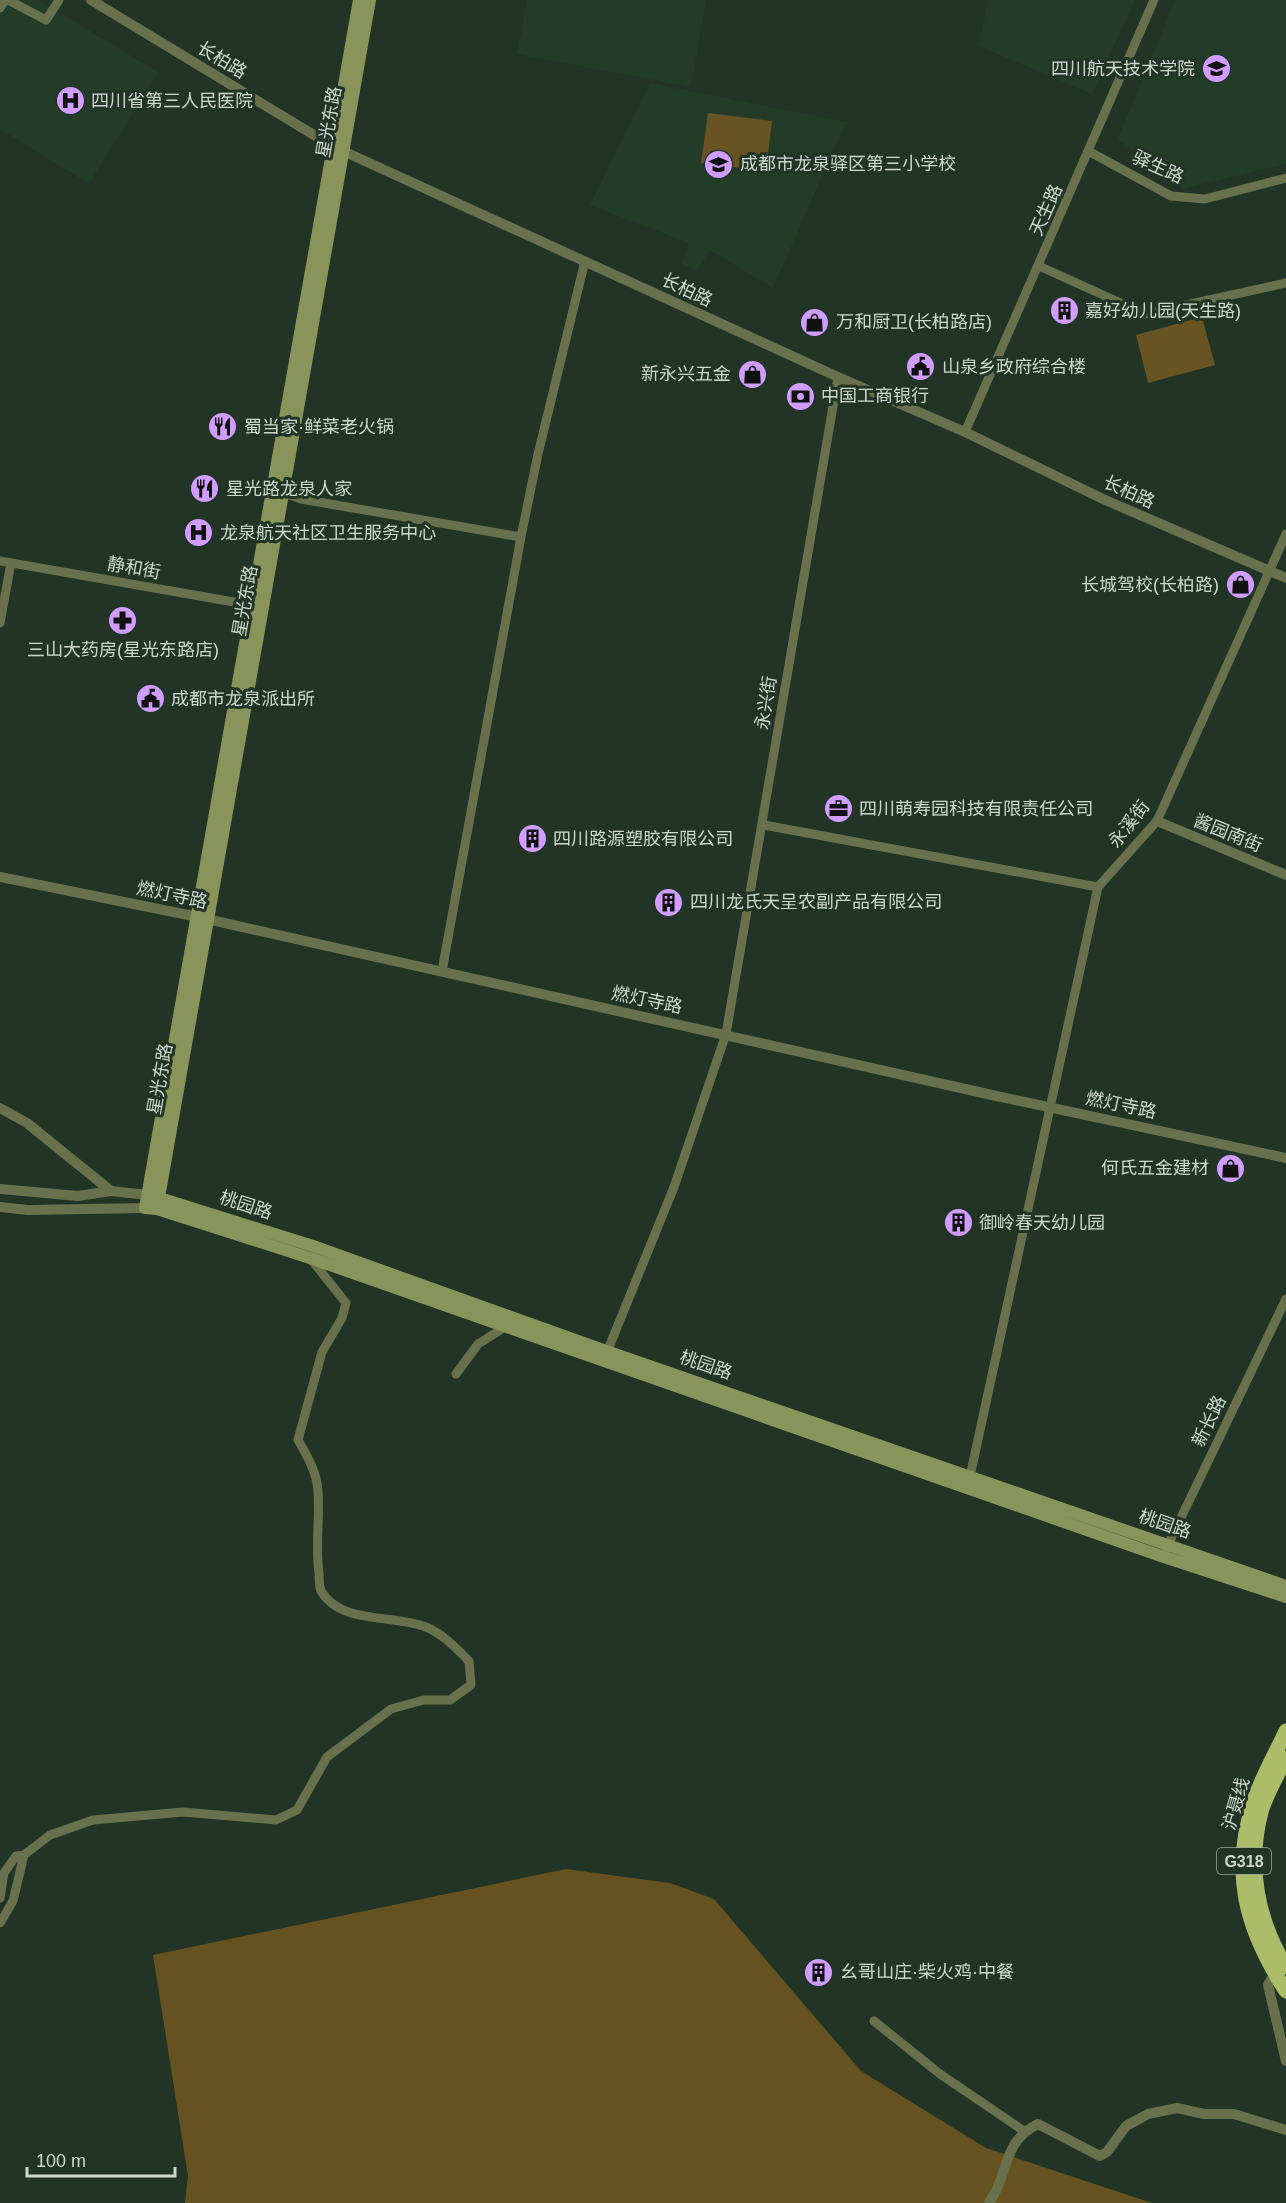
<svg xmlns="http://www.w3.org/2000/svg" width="1286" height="2203" font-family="Helvetica,'Noto Sans SC',sans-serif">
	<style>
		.built { fill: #233c28 }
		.green { fill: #685422 }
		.forest { fill: #665220 }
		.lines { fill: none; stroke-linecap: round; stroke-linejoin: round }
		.minor { stroke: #68704c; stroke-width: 9 }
		.tertiary { stroke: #68704c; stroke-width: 10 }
		.secondary { stroke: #88945a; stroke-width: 12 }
		.trunk { stroke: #acbc68; stroke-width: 15 }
		.labels { text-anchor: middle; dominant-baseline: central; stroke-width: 6; stroke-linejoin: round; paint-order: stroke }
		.shield { fill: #223425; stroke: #99a79b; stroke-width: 1.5 }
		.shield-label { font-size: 16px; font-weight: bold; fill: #ccd8ce }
		.street-label { font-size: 18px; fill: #ccd8ce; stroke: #223425 }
		.poi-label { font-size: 18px; fill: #ccd8ce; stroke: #223425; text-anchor: start }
	</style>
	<rect width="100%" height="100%" fill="#223425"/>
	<path class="built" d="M0 0H39L158 72 89 184 0 129Z
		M527 0H706L691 87 517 54Z
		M988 0H1135L1092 94 979 46Z
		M1175 0H1286V164L1182 189 1118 139Z
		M650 83 846 122 773 288 710 250 697 271 682 264 689 243 590 205Z"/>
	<path class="green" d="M708 113 772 121 766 171 701 163Z
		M1202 317 1215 365 1148 383 1136 335Z"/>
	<path class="forest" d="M566 1869 670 1883 714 1899 861 2071 986 2148 1152 2203H185L188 2176 153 1955Z"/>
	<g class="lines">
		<path class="minor" d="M8 0 46 20 59 0
			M0 8 5 0
			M1090 152 1171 196 1205 199 1286 178
			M1039 266 1145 314 1286 283
			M965 432 1154 0
			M284 493 301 499 521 537
			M0 561 257 606
			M0 623 11 563
			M764 825 1098 887
			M442 971 521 537 538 454 585 261
			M605 1357 674 1187 726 1034 838 377
			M456 1374 478 1344 505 1327
			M969 1481 1098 887 1157 821 1286 534
			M1166 1549 1286 1299
			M0 1898 4 1873 16 1856 24 1855 50 1835 93 1820 183 1812 276 1820 297 1810 327 1757 391 1709 424 1700H450L471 1685 469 1661C456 1648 443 1634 426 1627 394 1614 341 1625 321 1591 319 1586 319 1578 319 1573 315 1543 320 1519 318 1491 317 1473 307 1455 298 1440L322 1352 342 1318 346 1303 310 1258
			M0 1923 13 1901 24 1855
			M874 2021 940 2074 1024 2131"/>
		<path class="tertiary" d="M91 0 332 146 838 377 965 432 1103 499 1286 578
			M1157 821 1286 875
			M0 877 198 917 992 1095 1286 1158
			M0 1108 27 1123 111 1191
			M0 1189 78 1196 111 1191 148 1195
			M0 1207 28 1210 145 1208
			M1275 1973 1268 1985 1286 2061
			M989 2203C1010 2174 1001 2142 1038 2124L1100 2156 1107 2152 1126 2126 1148 2114 1177 2108 1204 2114H1234L1286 2130"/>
		<path class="secondary" d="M359 0 145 1208 157 1209 310 1258 1161 1556 1286 1597
			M150 1195 313 1246 606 1351 1286 1586
			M157 1209 370 0"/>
		<path class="trunk" d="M1286 1731C1276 1753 1263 1775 1255 1798 1230 1871 1245 1928 1286 1991
			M1286 1758C1277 1776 1266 1794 1261 1812 1247 1866 1257 1920 1286 1967"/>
	</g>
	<defs>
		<symbol id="university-disc" viewBox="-11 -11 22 22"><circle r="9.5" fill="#d09dff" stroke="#223425"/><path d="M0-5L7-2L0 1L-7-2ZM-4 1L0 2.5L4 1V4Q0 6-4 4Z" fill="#111"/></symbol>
		<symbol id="hospital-disc" viewBox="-11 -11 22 22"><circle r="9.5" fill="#d09dff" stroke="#223425"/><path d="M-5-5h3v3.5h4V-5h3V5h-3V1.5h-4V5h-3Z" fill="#111"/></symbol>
		<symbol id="school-disc" viewBox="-11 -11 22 22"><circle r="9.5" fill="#d09dff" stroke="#223425"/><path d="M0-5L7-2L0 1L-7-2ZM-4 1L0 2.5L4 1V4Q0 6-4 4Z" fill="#111"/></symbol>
		<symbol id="building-disc" viewBox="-11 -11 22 22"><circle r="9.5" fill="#d09dff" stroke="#223425"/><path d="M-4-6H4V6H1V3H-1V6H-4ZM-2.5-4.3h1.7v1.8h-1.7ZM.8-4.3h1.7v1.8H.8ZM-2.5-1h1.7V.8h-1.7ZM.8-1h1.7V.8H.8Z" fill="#111"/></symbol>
		<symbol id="shop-disc" viewBox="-11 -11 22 22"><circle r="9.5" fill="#d09dff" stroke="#223425"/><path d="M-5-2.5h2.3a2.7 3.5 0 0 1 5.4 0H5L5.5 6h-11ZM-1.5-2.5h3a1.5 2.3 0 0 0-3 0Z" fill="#111"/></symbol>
		<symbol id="civic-disc" viewBox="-11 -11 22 22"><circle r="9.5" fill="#d09dff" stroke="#223425"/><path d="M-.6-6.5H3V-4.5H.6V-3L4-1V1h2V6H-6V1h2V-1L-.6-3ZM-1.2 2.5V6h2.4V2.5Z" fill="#111"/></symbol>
		<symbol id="bank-disc" viewBox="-11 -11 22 22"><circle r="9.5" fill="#d09dff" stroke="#223425"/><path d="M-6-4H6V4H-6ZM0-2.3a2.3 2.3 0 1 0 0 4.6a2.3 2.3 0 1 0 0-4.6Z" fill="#111"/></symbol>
		<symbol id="restaurant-disc" viewBox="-11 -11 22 22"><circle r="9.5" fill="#d09dff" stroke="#223425"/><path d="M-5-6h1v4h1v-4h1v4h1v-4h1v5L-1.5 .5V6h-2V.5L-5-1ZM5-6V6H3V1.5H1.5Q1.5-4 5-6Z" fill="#111"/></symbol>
		<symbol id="pharmacy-disc" viewBox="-11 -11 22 22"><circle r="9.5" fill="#d09dff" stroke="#223425"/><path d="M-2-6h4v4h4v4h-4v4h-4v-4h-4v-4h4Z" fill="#111"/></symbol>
		<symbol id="office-disc" viewBox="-11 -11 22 22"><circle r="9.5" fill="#d09dff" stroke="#223425"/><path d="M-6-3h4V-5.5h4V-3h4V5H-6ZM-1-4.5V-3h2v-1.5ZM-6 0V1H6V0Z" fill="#111"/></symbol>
	</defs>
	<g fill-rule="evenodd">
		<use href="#university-disc" x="1200" y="52" width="33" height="33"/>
		<use href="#hospital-disc" x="54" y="84" width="33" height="33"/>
		<use href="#school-disc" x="702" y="148" width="33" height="33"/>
		<use href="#building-disc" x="1048" y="294" width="33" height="33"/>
		<use href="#shop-disc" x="798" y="306" width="33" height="33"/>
		<use href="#civic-disc" x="904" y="350" width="33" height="33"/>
		<use href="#shop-disc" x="736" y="358" width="33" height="33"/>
		<use href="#bank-disc" x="784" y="380" width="33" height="33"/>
		<use href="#restaurant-disc" x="206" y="410" width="33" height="33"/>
		<use href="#restaurant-disc" x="188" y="472" width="33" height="33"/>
		<use href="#hospital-disc" x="182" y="516" width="33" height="33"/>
		<use href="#shop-disc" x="1224" y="568" width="33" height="33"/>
		<use href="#pharmacy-disc" x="106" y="604" width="33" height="33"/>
		<use href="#civic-disc" x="134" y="682" width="33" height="33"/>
		<use href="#office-disc" x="822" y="792" width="33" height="33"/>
		<use href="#building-disc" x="516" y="822" width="33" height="33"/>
		<use href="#building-disc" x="652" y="886" width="33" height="33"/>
		<use href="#shop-disc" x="1214" y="1152" width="33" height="33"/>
		<use href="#building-disc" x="942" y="1206" width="33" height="33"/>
		<use href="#building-disc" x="802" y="1956" width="33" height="33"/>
	</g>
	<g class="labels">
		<rect class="shield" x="1217" y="1848" width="54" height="26" rx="4.5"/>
		<g class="shield-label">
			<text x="1244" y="1861">G318</text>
		</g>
		<g class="street-label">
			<text transform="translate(222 60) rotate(31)">长柏路</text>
			<text transform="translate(329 122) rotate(-80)">星光东路</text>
			<text transform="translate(1158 167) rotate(24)">驿生路</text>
			<text transform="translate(1046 210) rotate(-66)">天生路</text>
			<text transform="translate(687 290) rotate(25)">长柏路</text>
			<text transform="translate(1129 492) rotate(24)">长柏路</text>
			<text transform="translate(134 568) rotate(10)">静和街</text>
			<text transform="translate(245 601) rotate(-80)">星光东路</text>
			<text transform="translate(766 703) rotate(-81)">永兴街</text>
			<text transform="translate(1129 824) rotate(-52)">永溪街</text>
			<text transform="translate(1228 833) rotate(22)">酱园南街</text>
			<text transform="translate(172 895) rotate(12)">燃灯寺路</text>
			<text transform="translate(647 1000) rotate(12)">燃灯寺路</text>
			<text transform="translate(160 1079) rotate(-80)">星光东路</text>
			<text transform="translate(1121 1105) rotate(12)">燃灯寺路</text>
			<text transform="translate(246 1205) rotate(18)">桃园路</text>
			<text transform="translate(706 1365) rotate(19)">桃园路</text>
			<text transform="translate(1209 1421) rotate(-64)">新长路</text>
			<text transform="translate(1165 1524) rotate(19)">桃园路</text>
			<text transform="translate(1236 1804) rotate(-74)">沪聂线</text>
		</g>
		<g class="poi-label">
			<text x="1195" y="69" text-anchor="end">四川航天技术学院</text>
			<text x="91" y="101">四川省第三人民医院</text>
			<text x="740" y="164">成都市龙泉驿区第三小学校</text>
			<text x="1085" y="311">嘉好幼儿园(天生路)</text>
			<text x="836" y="322">万和厨卫(长柏路店)</text>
			<text x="942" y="367">山泉乡政府综合楼</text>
			<text x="731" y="374" text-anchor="end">新永兴五金</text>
			<text x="821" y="396">中国工商银行</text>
			<text x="244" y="427">蜀当家·鲜菜老火锅</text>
			<text x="226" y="489">星光路龙泉人家</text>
			<text x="220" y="533">龙泉航天社区卫生服务中心</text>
			<text x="1219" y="585" text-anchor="end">长城驾校(长柏路)</text>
			<text x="123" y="650" text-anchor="middle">三山大药房(星光东路店)</text>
			<text x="171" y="699">成都市龙泉派出所</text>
			<text x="859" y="809">四川萌寿园科技有限责任公司</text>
			<text x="553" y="839">四川路源塑胶有限公司</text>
			<text x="690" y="902">四川龙氏天呈农副产品有限公司</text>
			<text x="1209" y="1168" text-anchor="end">何氏五金建材</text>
			<text x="979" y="1223">御岭春天幼儿园</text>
			<text x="840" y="1972">幺哥山庄·柴火鸡·中餐</text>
		</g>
	</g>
	<path d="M27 2167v9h148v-9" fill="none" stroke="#ccd8ce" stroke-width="3"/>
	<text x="36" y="2167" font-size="18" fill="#ccd8ce" stroke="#223425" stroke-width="4.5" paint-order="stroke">100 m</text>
</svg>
